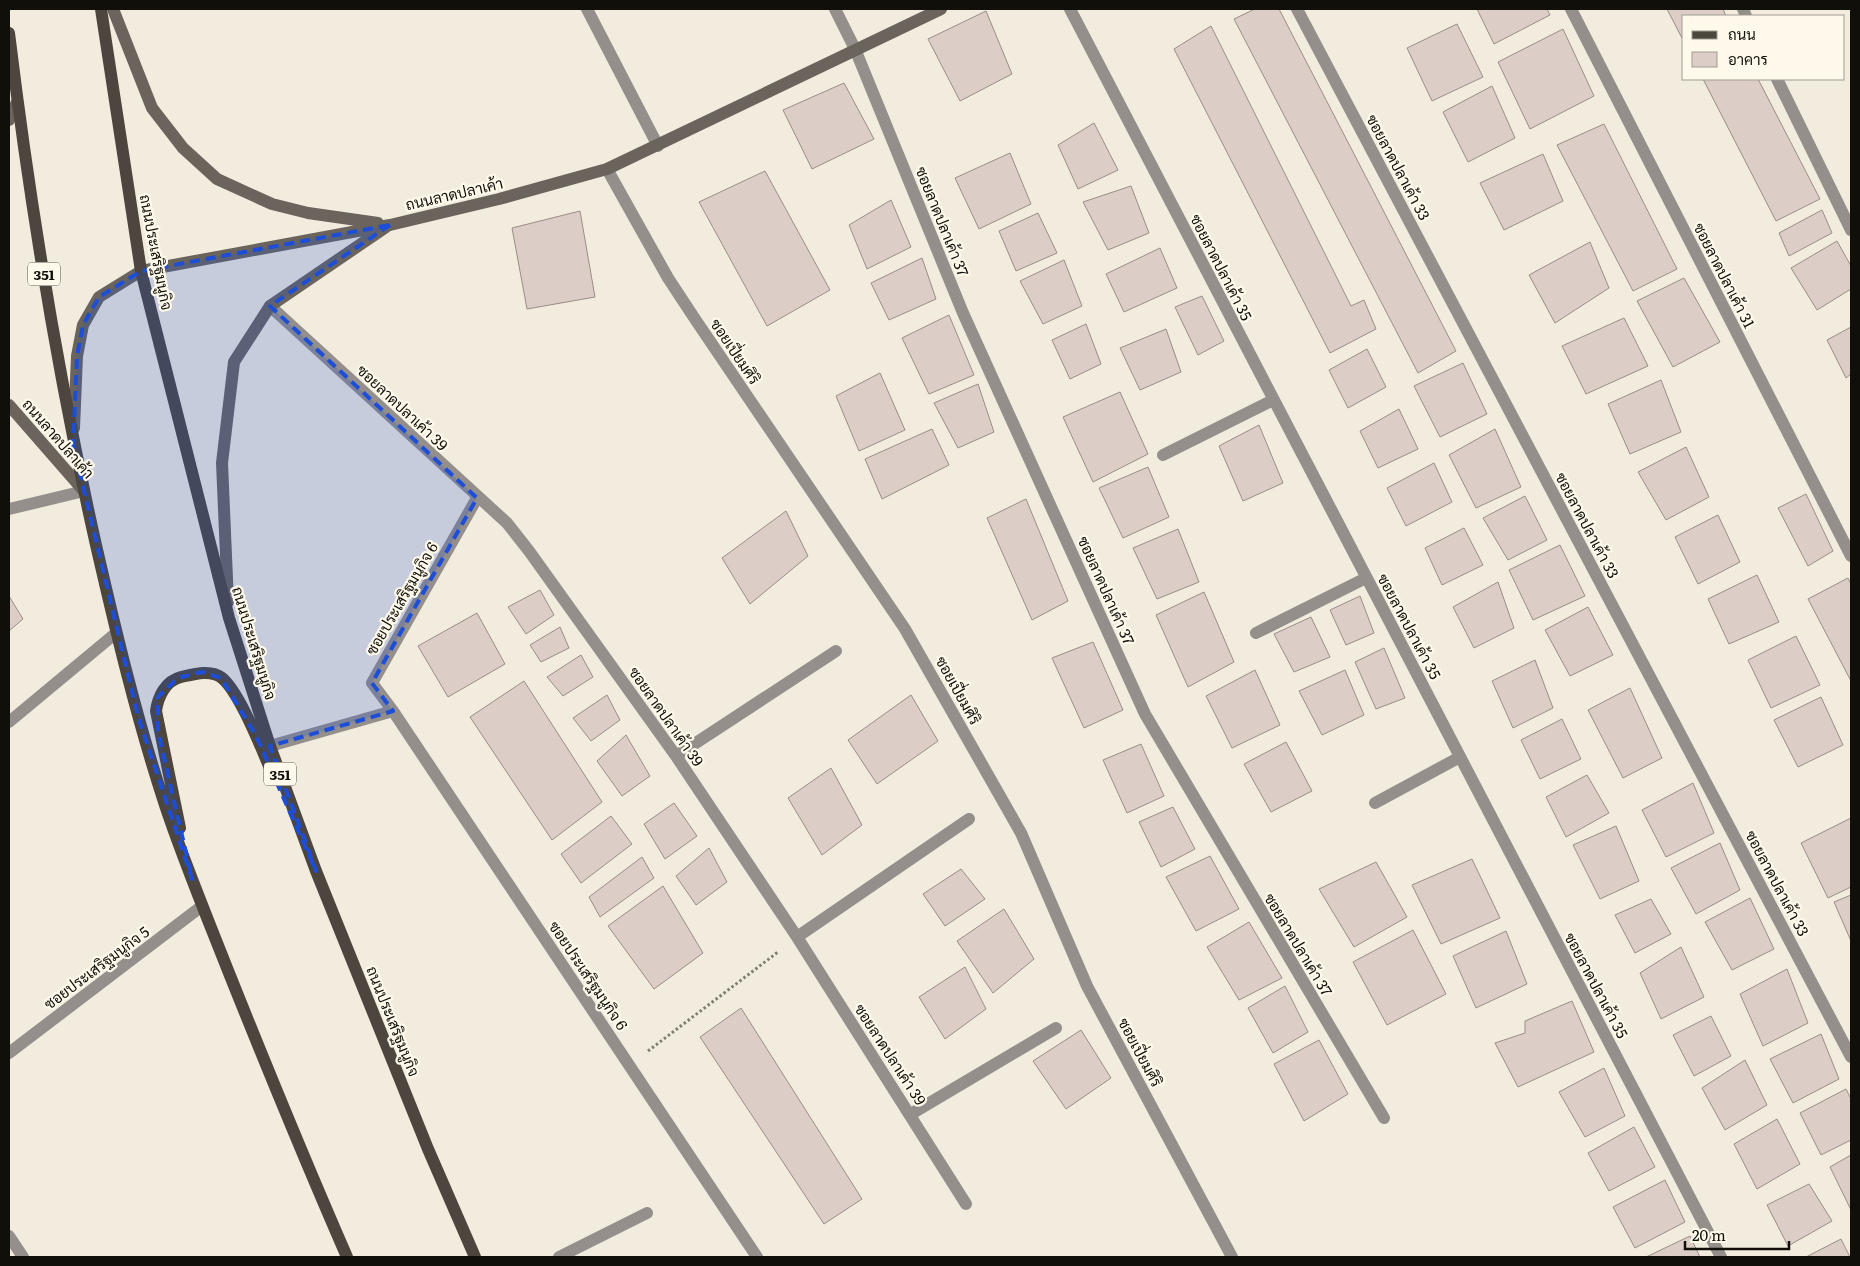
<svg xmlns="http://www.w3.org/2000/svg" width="1860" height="1266" font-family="Literata,Sarabun,serif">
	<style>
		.building { fill: #dccec7; stroke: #9a8d86 }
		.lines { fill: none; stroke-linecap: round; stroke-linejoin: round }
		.path { stroke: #807d73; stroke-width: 3; stroke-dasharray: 2.5 2.5; stroke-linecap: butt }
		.street { stroke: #948f8b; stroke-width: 12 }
		.secondary { stroke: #6a645d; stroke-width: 12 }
		.primary { stroke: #4d463e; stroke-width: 12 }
		.marked { fill: #1d4ed8; fill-opacity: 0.2; stroke: #1d4ed8; stroke-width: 4; stroke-dasharray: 10 6; stroke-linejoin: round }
		.labels { text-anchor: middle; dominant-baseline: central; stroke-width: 4.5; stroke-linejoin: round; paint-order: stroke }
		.shield { fill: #fef9eb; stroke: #57554e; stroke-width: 1 }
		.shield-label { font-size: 14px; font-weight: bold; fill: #100f0a }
		.street-label { font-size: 15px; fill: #100f0a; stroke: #fef9eb }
	</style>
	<rect width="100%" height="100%" fill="#f1ecde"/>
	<path class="building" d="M1255 9H1279L1456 351 1418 373 1234 19Z
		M1477 9H1547L1550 15 1494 44Z
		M1667 9H1723L1726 16H1684V42Z
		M986 11 1012 74 960 101 928 39Z
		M1457 24 1483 77 1432 101 1407 48Z
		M1211 26 1351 306 1364 300 1376 329 1330 353 1174 49Z
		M1563 29 1594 96 1530 129 1498 62Z
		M1703 79H1758L1820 199 1776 221Z
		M844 83 874 139 812 169 783 110Z
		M1492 86 1515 138 1468 162 1443 112Z
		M1094 123 1118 170 1078 189 1058 145Z
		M1604 124 1677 269 1633 291 1557 145Z
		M1010 153 1031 204 979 229 955 178Z
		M1543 154 1563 201 1504 230 1480 183Z
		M765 171 830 290 767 326 699 202Z
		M1131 186 1149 233 1108 250 1083 202Z
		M891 200 911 247 867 269 849 225Z
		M1822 210 1832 233 1789 256 1779 233Z
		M580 211 595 297 527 309 512 228Z
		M1038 213 1057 253 1016 271 999 231Z
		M1837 241 1851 266V289L1817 310 1791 268Z
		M1590 242 1609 288 1555 323 1529 275Z
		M1160 248 1177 288 1124 312 1106 274Z
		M922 258 936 299 889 320 871 283Z
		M1064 260 1082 306 1043 324 1020 281Z
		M1684 278 1720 342 1673 367 1637 301Z
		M1202 296 1224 341 1198 355 1175 307Z
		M949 315 974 375 929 394 902 338Z
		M1624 318 1648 366 1586 394 1562 346Z
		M1086 324 1101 364 1070 379 1052 340Z
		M1851 327V374L1846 378 1827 340Z
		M1166 329 1181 372 1140 390 1120 348Z
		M1367 349 1386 387 1348 408 1329 370Z
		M1463 363 1487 414 1440 437 1414 386Z
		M880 373 905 430 859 451 836 396Z
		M1661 380 1681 432 1630 454 1608 404Z
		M978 384 994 432 958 448 934 403Z
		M1120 392 1148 454 1093 482 1063 417Z
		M1399 409 1418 449 1378 468 1360 431Z
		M1259 425 1283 483 1243 501 1219 446Z
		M932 429 949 465 882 499 865 459Z
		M1495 429 1521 487 1476 508 1449 455Z
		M1686 447 1709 497 1666 520 1638 472Z
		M1434 463 1452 502 1406 526 1387 488Z
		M1148 467 1169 517 1123 538 1099 488Z
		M1806 494 1833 551 1808 566 1778 508Z
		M1525 496 1547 540 1508 560 1483 518Z
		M1026 499 1068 601 1032 620 987 518Z
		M786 511 808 556 750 604 722 558Z
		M1718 515 1740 562 1698 584 1675 537Z
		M1464 528 1483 565 1442 585 1425 548Z
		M1178 529 1199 582 1157 599 1133 548Z
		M1560 545 1585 596 1533 620 1509 570Z
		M1757 575 1779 622 1729 644 1708 599Z
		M1848 578 1851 584V681L1808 599Z
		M1498 582 1514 628 1474 648 1453 607Z
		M540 590 554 615 526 634 508 607Z
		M1204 592 1234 662 1188 687 1156 615Z
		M9 596 23 619 9 631Z
		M1360 596 1374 633 1346 645 1330 610Z
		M1588 607 1613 655 1570 676 1545 630Z
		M477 613 505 664 448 697 418 646Z
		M1311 617 1330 657 1294 672 1274 634Z
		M560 627 569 648 541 662 530 645Z
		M1796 636 1820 685 1771 708 1748 660Z
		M1093 642 1123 710 1084 728 1052 658Z
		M1384 648 1405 698 1376 709 1355 662Z
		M581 655 593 677 563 696 547 677Z
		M1535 660 1553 708 1513 728 1492 681Z
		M1255 670 1280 725 1232 748 1206 696Z
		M1345 670 1364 715 1322 735 1299 691Z
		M524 681 602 802 552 840 470 717Z
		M1630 688 1662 758 1623 778 1588 710Z
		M607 695 620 720 591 741 573 718Z
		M911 695 938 741 877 784 848 740Z
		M1821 697 1843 745 1798 767 1774 720Z
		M1562 719 1581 759 1540 779 1521 740Z
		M626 735 650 776 622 796 597 761Z
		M1286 742 1312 791 1271 812 1244 764Z
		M1141 744 1164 796 1127 813 1103 760Z
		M831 768 862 825 822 855 788 798Z
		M1587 775 1609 813 1566 837 1546 797Z
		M1693 783 1714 833 1666 857 1642 810Z
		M674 803 697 836 665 859 644 824Z
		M1173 807 1195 849 1161 867 1139 822Z
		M611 816 632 844 581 883 561 854Z
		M1851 818V887L1828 898 1801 843Z
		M1616 826 1639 881 1600 899 1573 845Z
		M1720 843 1740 890 1696 914 1671 868Z
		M709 848 727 882 696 905 676 876Z
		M1210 856 1239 909 1196 931 1166 877Z
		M642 857 654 878 600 917 589 897Z
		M1472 859 1500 918 1441 944 1412 885Z
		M1376 862 1407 917 1354 947 1319 889Z
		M961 869 985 899 945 926 923 894Z
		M663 886 703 953 654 989 608 926Z
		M1851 895V941L1834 902Z
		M1750 898 1774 949 1732 970 1705 922Z
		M1651 899 1671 934 1635 953 1615 915Z
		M1004 909 1034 959 993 993 957 941Z
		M1249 922 1282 978 1239 1000 1207 947Z
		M1413 930 1446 994 1387 1025 1353 962Z
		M1506 931 1527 984 1476 1008 1453 956Z
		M1681 947 1704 997 1661 1019 1640 973Z
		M965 967 986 1009 945 1039 919 997Z
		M1787 969 1808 1023 1763 1046 1740 994Z
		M1285 986 1308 1032 1273 1053 1248 1008Z
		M1572 1001 1594 1052 1518 1087 1495 1043 1525 1033V1021Z
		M741 1008 862 1199 824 1224 700 1037Z
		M1711 1016 1731 1056 1694 1076 1673 1035Z
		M1081 1030 1111 1078 1066 1109 1033 1061Z
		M1821 1034 1839 1079 1793 1103 1770 1059Z
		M1319 1040 1348 1094 1304 1121 1274 1064Z
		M1745 1060 1767 1105 1725 1130 1702 1088Z
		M1604 1068 1625 1116 1585 1137 1559 1092Z
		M1846 1089 1851 1099V1140L1821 1155 1800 1113Z
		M1777 1119 1800 1164 1757 1189 1734 1144Z
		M1634 1127 1655 1167 1609 1191 1588 1153Z
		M1851 1155V1210L1830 1167Z
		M1665 1180 1685 1222 1635 1248 1613 1207Z
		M1809 1184 1832 1221 1788 1246 1767 1205Z
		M1690 1236 1700 1257H1646Z
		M1841 1239 1850 1257H1806Z"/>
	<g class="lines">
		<path class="path" d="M648 1051 778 952"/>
		<path class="street" d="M587 9 658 146
			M835 9 855 49 963 313 1145 714 1384 1118
			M1070 9 1721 1257
			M1297 9 1851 1057
			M1571 9 1851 556
			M1743 9 1746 16
			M1777 79 1851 230
			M607 169 668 278 695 319 905 629 1021 833 1087 986 1232 1257
			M270 306 507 523 529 551 676 756 797 937 966 1204
			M1163 455 1273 400
			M9 509 84 491
			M1256 633 1366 578
			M393 711 372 683 477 498
			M9 722 116 633
			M270 746 393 711 757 1257
			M676 756 836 651
			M1375 803 1460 757
			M797 937 969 819
			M9 1053 202 906
			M911 1114 1056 1028
			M9 1236 23 1257
			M559 1257 647 1213"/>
		<path class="secondary" d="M113 9 152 108 183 148 217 179 272 204 308 213 378 223
			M9 120 17 102
			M9 405 84 491
			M74 428 77 356 83 325 99 297 141 271 390 225 499 199 607 169 941 9
			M228 602 222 463 234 362 270 306 386 227"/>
		<path class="primary" d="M101 9 141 271 229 618 270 746 316 871 428 1149 475 1257
			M9 33C30 205 58 376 96 545 116 632 137 720 165 805 184 862 207 917 229 973 267 1068 306 1163 347 1257
			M180 828 156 711C158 697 165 681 181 677 194 674 211 669 222 678 239 692 260 745 269 766"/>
	</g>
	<path class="marked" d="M390 225 270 306 477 498 372 683 393 711 270 746 316 871 256 736 221 678 202 672 178 678 158 697V731L192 879 138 717 73 445 77 356 83 325 99 297 141 271Z"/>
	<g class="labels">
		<g class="shield">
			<rect x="28" y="262.5" width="32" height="23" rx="4"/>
			<rect x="264" y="762.5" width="32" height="23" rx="4"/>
		</g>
		<g class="shield-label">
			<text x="44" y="274">351</text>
			<text x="280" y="774">351</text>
		</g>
		<g class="street-label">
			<text transform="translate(1399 167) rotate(62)">ซอยลาดปลาเค้า 33</text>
			<text transform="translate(454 193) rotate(-13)">ถนนลาดปลาเค้า</text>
			<text transform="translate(943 221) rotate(68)">ซอยลาดปลาเค้า 37</text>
			<text transform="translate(157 252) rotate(79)">ถนนประเสริฐมนูกิจ</text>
			<text transform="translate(1222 267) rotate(63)">ซอยลาดปลาเค้า 35</text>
			<text transform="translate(1725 275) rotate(63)">ซอยลาดปลาเค้า 31</text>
			<text transform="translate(736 351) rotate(56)">ซอยเปี่ยมศิริ</text>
			<text transform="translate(403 407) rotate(43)">ซอยลาดปลาเค้า 39</text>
			<text transform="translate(59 438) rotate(49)">ถนนลาดปลาเค้า</text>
			<text transform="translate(1588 525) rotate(62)">ซอยลาดปลาเค้า 33</text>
			<text transform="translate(1107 590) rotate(66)">ซอยลาดปลาเค้า 37</text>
			<text transform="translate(401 598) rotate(-60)">ซอยประเสริฐมนูกิจ 6</text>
			<text transform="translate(1410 626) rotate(62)">ซอยลาดปลาเค้า 35</text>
			<text transform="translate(255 643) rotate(73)">ถนนประเสริฐมนูกิจ</text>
			<text transform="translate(959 690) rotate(61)">ซอยเปี่ยมศิริ</text>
			<text transform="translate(667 716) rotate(55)">ซอยลาดปลาเค้า 39</text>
			<text transform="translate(1778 883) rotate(62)">ซอยลาดปลาเค้า 33</text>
			<text transform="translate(1299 944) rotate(59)">ซอยลาดปลาเค้า 37</text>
			<text transform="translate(96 967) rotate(-37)">ซอยประเสริฐมนูกิจ 5</text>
			<text transform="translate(589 975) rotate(56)">ซอยประเสริฐมนูกิจ 6</text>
			<text transform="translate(1597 985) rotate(62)">ซอยลาดปลาเค้า 35</text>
			<text transform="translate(394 1021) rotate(68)">ถนนประเสริฐมนูกิจ</text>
			<text transform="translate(1141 1052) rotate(62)">ซอยเปี่ยมศิริ</text>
			<text transform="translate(891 1054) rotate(57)">ซอยลาดปลาเค้า 39</text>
		</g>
	</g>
	<rect width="1860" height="1266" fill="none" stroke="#100f0a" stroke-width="20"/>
	<rect x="1682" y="15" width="162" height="65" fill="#fef9eb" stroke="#9f9b91"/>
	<rect x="1692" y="31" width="25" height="8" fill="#4d463e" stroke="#9f9b91"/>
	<text x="1728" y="40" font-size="15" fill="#100f0a">ถนน</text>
	<rect x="1692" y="52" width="25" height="15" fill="#dccec7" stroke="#9f9b91"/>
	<text x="1728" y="65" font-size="15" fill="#100f0a">อาคาร</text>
	<path d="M1685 1241v8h104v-8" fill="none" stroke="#100f0a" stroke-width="2.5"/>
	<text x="1692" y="1241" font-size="15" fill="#100f0a" stroke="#fef9eb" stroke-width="4" paint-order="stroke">20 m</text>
</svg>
